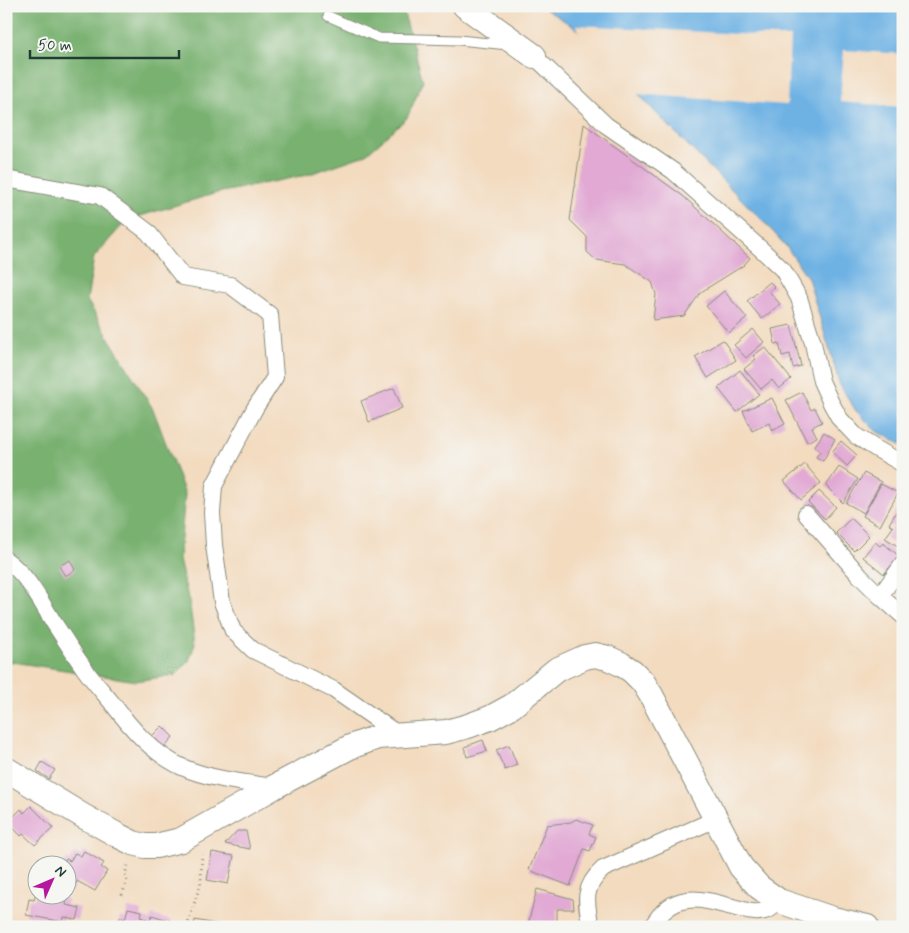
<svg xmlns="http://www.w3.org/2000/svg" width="909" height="933" font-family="Mynerve,sans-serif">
  <rect width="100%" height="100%" fill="#f6f6f2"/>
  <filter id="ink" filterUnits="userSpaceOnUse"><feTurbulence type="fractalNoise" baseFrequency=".02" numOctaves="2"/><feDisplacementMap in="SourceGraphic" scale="10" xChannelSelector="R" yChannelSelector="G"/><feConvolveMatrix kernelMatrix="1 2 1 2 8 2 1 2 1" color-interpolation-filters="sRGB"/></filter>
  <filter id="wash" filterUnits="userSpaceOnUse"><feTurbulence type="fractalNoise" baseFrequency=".0096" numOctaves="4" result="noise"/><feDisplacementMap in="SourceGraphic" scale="20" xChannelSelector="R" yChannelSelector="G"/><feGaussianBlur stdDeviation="1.12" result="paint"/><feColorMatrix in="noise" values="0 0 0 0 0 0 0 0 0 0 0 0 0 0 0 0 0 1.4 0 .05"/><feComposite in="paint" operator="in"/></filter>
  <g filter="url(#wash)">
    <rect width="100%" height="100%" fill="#f3dbc0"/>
    <path fill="#78b16f" stroke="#4c7752" d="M6,6H402L423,81L407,118L365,155L307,175L217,193L127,220L94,257L87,300L110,340L153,409L185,494L179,560L190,606L195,644L189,661L175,675L136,681L6,661Z"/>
    <path fill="#6eb2e4" stroke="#46788c" d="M542,6H903V445L876,431L856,411L840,385L808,278L786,246L764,222L659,116L577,29Z"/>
    <path fill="#f3dbc0" d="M577,25L790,37L787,105L635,94L580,36Z
      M844,50L903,54V107L840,102Z"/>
    <g id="blocks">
      <path fill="#e1a9d4" d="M584,124L683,196L750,258L744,265L701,292L684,316L653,320L656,294L652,282L625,264L596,260L587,252V237L570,220Z
        M770,282L775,287L769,291L780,304L762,319L747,301Z
        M724,291L747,318L729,333L706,306Z
        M791,325L801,366L793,368L790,354L782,356L779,343L775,344L772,329Z
        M753,329L764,342L746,358L734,345Z
        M723,340L736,360L708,378L695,357Z
        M765,347L791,379L779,389L772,380L761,389L744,369L756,359L753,356Z
        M740,370L759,394L737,412L718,388Z
        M394,388L402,408L369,422L361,401Z
        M802,392L811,410L815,408L822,422L812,427L817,437L807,442L786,400Z
        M772,398L785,424L772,431L769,423L752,431L743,411Z
        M824,432L835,439L823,461L816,457L820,451L814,447Z
        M841,441L857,455L847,466L832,452Z
        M805,464L821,483L801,500L784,481Z
        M839,467L858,479L843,503L826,486Z
        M864,473L881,482L864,513L846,503Z
        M881,484L898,493L880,526L863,516Z
        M819,491L836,507L825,519L808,502Z
        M903,501V546L901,548L885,538L893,527L889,524Z
        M851,518L869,536L854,551L836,533Z
        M875,542L880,546L883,543L899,556L884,574L863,557Z
        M70,560L75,570L65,576L59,566Z
        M162,726L173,737L164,747L152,736Z
        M483,740L487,751L467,757L464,747Z
        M509,745L517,765L505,770L496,750Z
        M42,762L55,770L49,779L37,771Z
        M31,806L53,828L35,845L23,834L21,836L8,822L21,809L24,813Z
        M576,819L593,825L589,834L596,837L590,851L584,849L570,886L529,870L547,825L571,822Z
        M237,831H246L250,849L225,844Z
        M84,851L104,863L101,867L107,871L95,891L77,881L70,893L68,892V866H62L66,859L70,861L75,853L81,856Z
        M212,852L234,856L228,884L207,880Z
        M37,889H38V896H51L67,899L66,905L80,908L77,920L64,917L63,922L26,915L29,899L34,900Z
        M537,889L573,899L574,909H557V927H529L528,924Z
        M128,908L142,911L141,917L150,920L152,915L171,921L170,927H117L120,917L125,919Z
        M195,920L226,926V927H194Z"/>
    </g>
  </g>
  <g filter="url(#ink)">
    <use href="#blocks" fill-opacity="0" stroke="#898c7a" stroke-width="1"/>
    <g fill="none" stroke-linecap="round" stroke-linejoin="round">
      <defs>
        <path id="lane" d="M328,16L379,38L459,40L508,45"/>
        <path id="street" d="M534,56L606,125L673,171L762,250L783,270L799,298L813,343L821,381L831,403L840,419L856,436L875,448L903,464
          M6,177L11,180L100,196L148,232L183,277L230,285L270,315L275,377L255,408L214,486L212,513L214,545L222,602L233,631L253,650L334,690L399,735
          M806,514L860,576L880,596
          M6,560C30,577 42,605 58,629C67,643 76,657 86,671C94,682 103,692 112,703C131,728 152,753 182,767C209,779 245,783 274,787
          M903,564L880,596L903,616
          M591,927C586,902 582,888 603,869L716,819
          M652,927C674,887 705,900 740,909C749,912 761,914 770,909C773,907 776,903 779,901"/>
        <path id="secondary" d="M465,6L534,56
          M6,769L83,816L119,836L133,843L145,846H156L181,840L274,787L350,747L378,737L446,732L468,726L490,718L512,706L556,670L585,657L595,655L608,658L621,664L632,671L643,682L651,695L741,867L759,887L779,901L833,919L867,927"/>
      </defs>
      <use href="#lane" stroke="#898c7a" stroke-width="11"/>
      <use href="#street" stroke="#898c7a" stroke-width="18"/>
      <use href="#secondary" stroke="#898c7a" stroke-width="26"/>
      <path stroke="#898c7a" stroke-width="3" stroke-dasharray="1 4" stroke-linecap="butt" d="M122,895L127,881L125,875L128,864
        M187,927L201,882L202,854"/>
      <use href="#lane" stroke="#fff" stroke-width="9"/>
      <use href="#street" stroke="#fff" stroke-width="16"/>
      <use href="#secondary" stroke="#fff" stroke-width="24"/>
    </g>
  </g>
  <rect width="909" height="933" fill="none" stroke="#f6f6f2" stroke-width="25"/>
  <g transform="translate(52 880) rotate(45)"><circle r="24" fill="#f6f6f2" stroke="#a0aca6"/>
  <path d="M0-4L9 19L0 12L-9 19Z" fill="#b5179e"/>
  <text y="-8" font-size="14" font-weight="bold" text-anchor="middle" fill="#1f3d34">N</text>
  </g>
  <path d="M30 50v8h149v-8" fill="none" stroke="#1f3d34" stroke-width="2.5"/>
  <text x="38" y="50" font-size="15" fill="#1f3d34" stroke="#f6f6f2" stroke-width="4" paint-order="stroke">50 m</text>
</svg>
